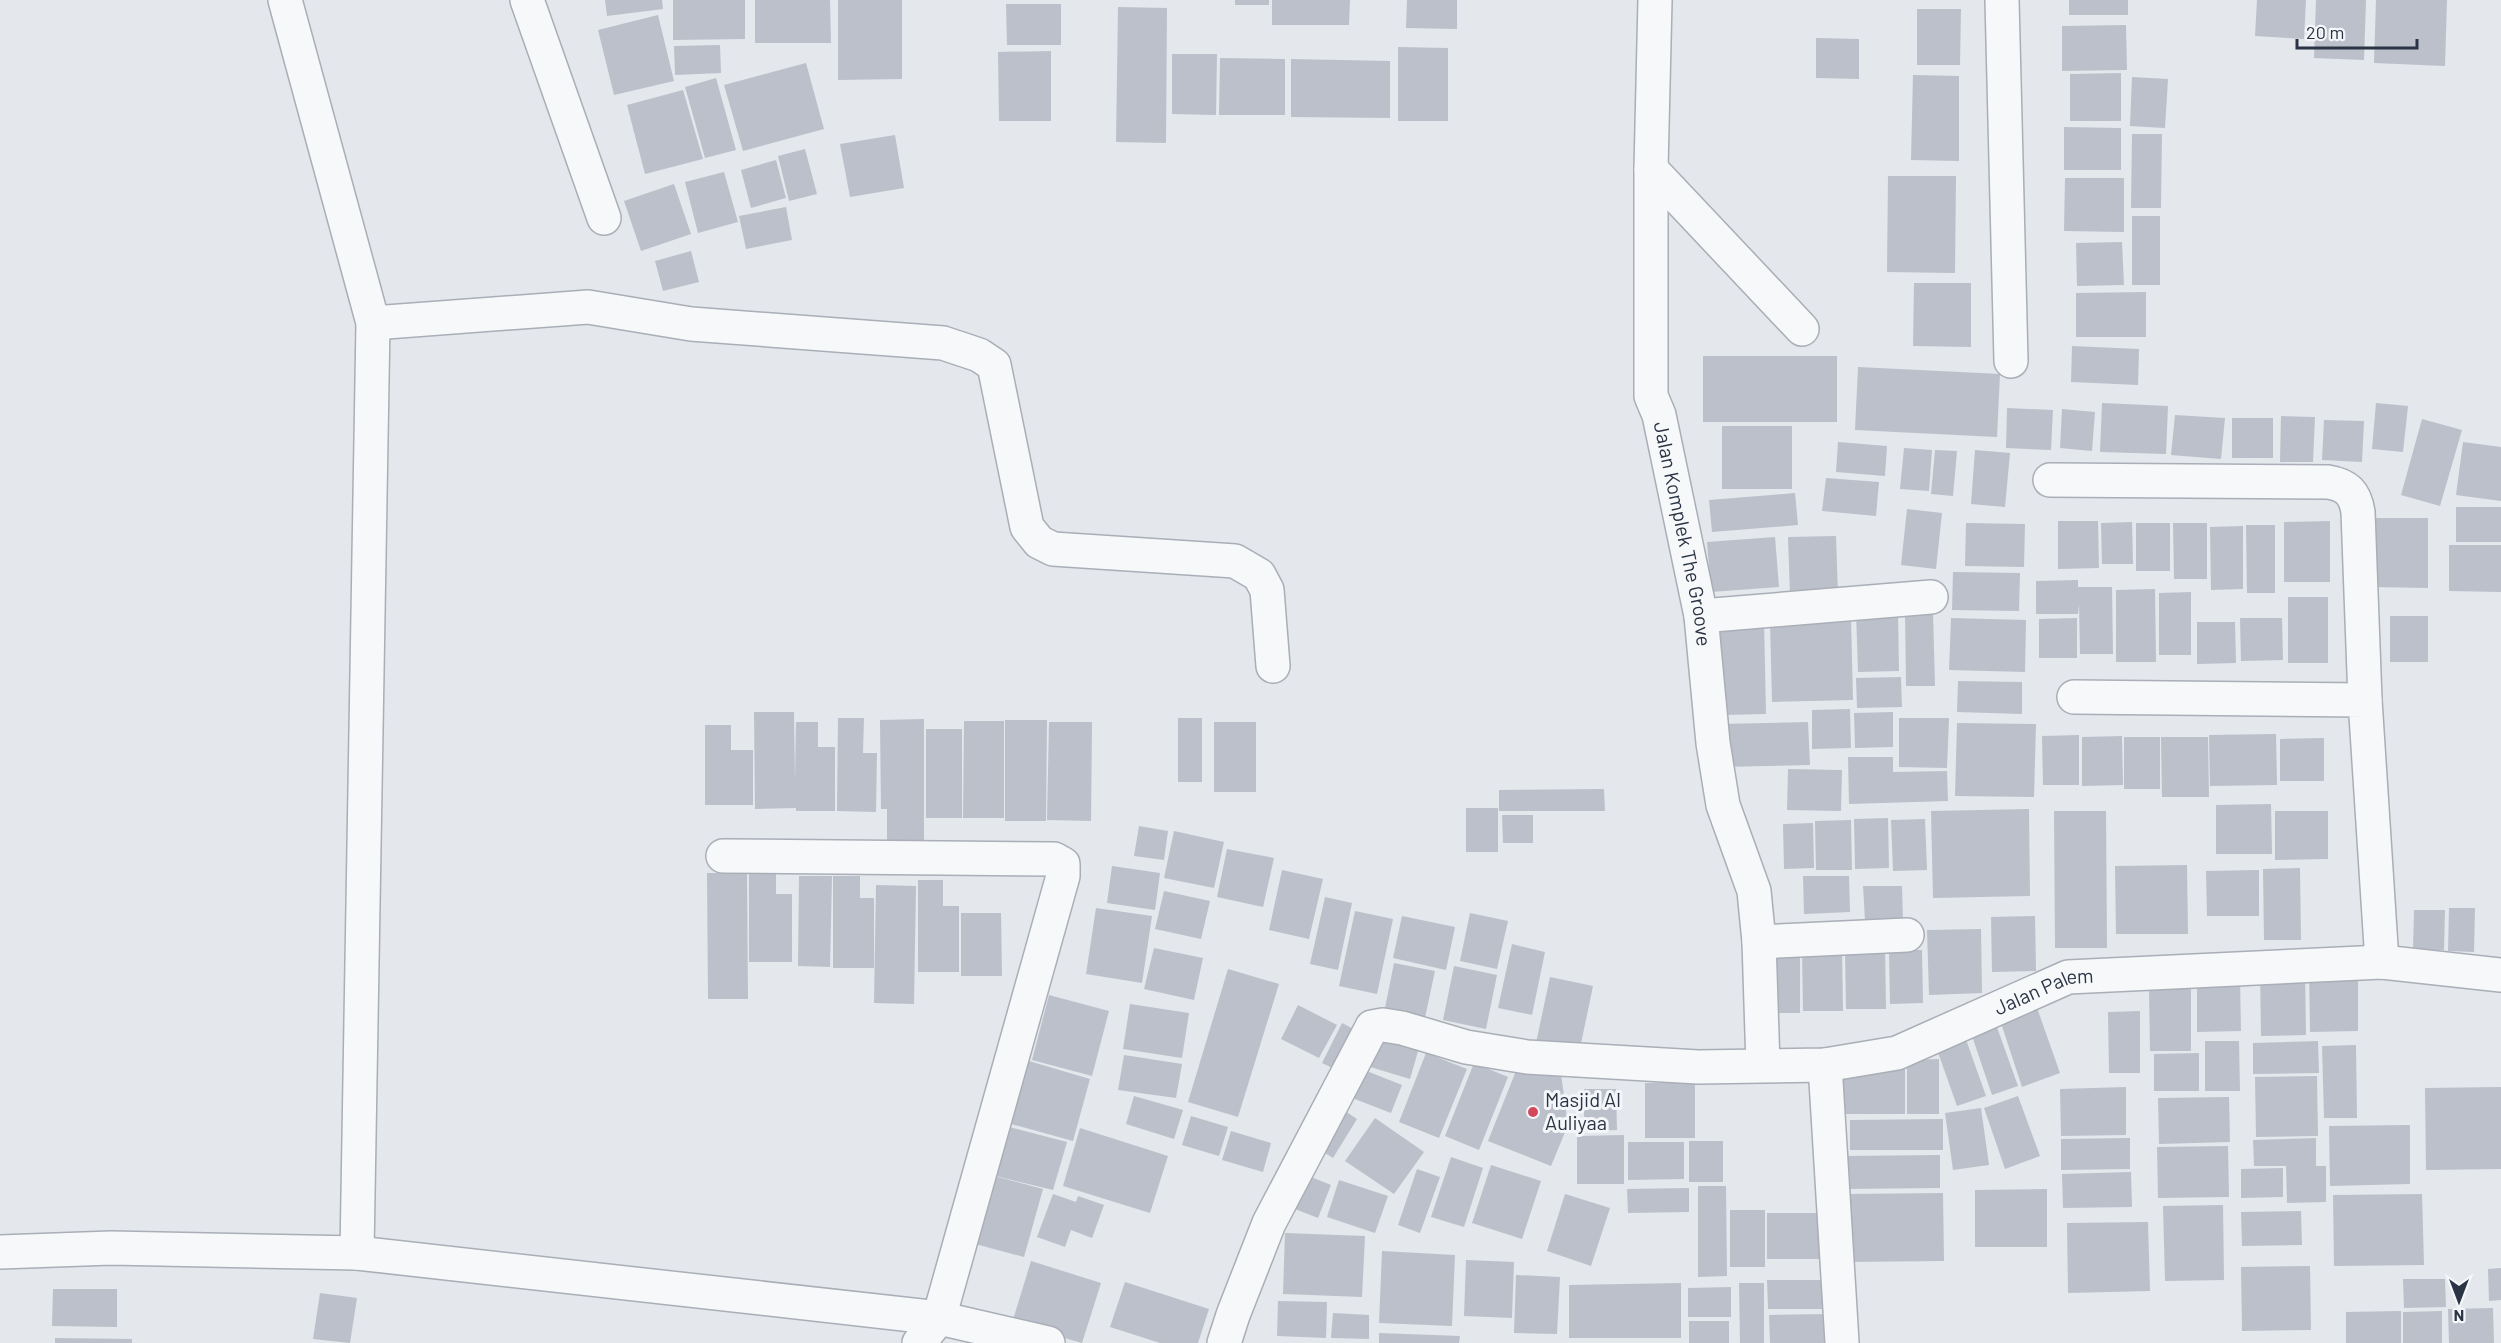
<svg xmlns="http://www.w3.org/2000/svg" width="2501" height="1343" font-family="Barlow,sans-serif">
  <rect width="100%" height="100%" fill="#e4e7ec"/>
  <path fill="#bbc0ca" d="M605,0H662L663,9L607,16Z
    M673,0H745V39L673,40Z
    M755,0H830L831,43H755Z
    M838,0H902V79L838,80Z
    M1235,0H1269V5H1235Z
    M1272,0H1350L1349,25H1272Z
    M1407,0H1457V29L1406,28Z
    M2069,0H2128V15H2069Z
    M2257,0H2306L2304,39L2255,36Z
    M2316,0H2366L2364,60L2314,58Z
    M2376,0H2447L2445,66L2374,63Z
    M1006,4H1061V45H1007Z
    M1118,7L1167,8L1166,143L1116,142Z
    M1917,9H1961L1960,65H1917Z
    M658,15L674,81L614,95L598,30Z
    M2126,25L2127,70L2062,71V26Z
    M1816,38L1859,39V79L1816,78Z
    M720,45L721,73L675,75L674,46Z
    M1398,47L1448,48V121H1398Z
    M1051,51V121H999L998,52Z
    M1172,54H1217L1216,115L1172,114Z
    M1220,58L1285,59V115H1219Z
    M1291,59L1390,61V118L1291,117Z
    M806,63L824,129L743,151L724,85Z
    M2121,73V121H2070V74Z
    M1913,75L1959,76V161L1911,160Z
    M2132,77L2168,79L2165,128L2130,126Z
    M716,78L736,150L705,158L685,87Z
    M683,90L703,159L645,174L627,105Z
    M2064,127L2121,128V170H2064Z
    M2132,134H2162L2161,208H2131Z
    M895,135L904,188L850,197L840,144Z
    M805,149L817,194L789,201L778,156Z
    M776,160L786,198L751,208L741,170Z
    M724,172L738,222L698,233L685,182Z
    M1888,176H1956L1955,273L1887,272Z
    M2065,178H2124V232L2064,231Z
    M674,184L691,234L641,251L624,201Z
    M786,207L792,240L746,249L739,216Z
    M2132,216H2160V285H2132Z
    M2122,242L2124,285L2077,286L2076,243Z
    M691,251L699,282L663,291L655,261Z
    M1914,283H1971V347L1913,346Z
    M2146,292V337H2076V293Z
    M2072,346L2139,349L2138,385L2071,382Z
    M1703,356H1837V422H1703Z
    M1858,367L2000,374L1997,437L1855,430Z
    M2102,403L2168,406L2166,454L2100,452Z
    M2376,403L2408,406L2403,452L2372,449Z
    M2007,408L2053,410L2051,450L2006,448Z
    M2062,409L2095,412L2092,451L2060,448Z
    M2175,415L2225,418L2221,459L2171,455Z
    M2281,416L2315,417L2313,462H2280Z
    M2232,418H2273V458H2232Z
    M2422,419L2462,430L2440,506L2401,495Z
    M2324,420L2364,421L2362,462L2322,460Z
    M1722,426H1792V489H1722Z
    M1838,442L1887,446L1885,476L1836,472Z
    M2463,442L2501,447V501L2456,495Z
    M1904,448L1932,450L1929,491L1900,489Z
    M1935,450L1957,451L1953,496L1931,494Z
    M1975,450L2010,453L2005,507L1971,504Z
    M1826,478L1879,482L1876,516L1822,511Z
    M1795,493L1798,525L1712,532L1709,500Z
    M2456,507H2501V542H2456Z
    M1907,509L1942,513L1936,569L1901,565Z
    M2372,518H2428V588L2372,587Z
    M2058,521H2098L2099,568L2058,569Z
    M2330,521V582H2284V522Z
    M2132,522L2133,564H2102L2101,523Z
    M1966,523L2025,524L2024,567L1965,566Z
    M2136,523H2170V571H2136Z
    M2173,523H2207V579H2174Z
    M2246,525H2275V593H2247Z
    M2243,526V589L2211,590L2210,527Z
    M1836,536L1838,594L1790,595L1788,537Z
    M1775,537L1779,587L1711,592L1707,542Z
    M2449,545H2501V592L2449,591Z
    M1953,572L2020,573L2019,611L1952,610Z
    M2078,580V587H2112L2113,654H2080L2079,604L2078,614H2036V581Z
    M2155,589L2156,662H2116V590Z
    M2191,592V655H2159V593Z
    M2288,597H2328V663H2288Z
    M1898,611L1899,671L1858,672L1856,612Z
    M1905,612H1933L1935,686H1906Z
    M2390,616H2428V662H2390Z
    M1851,618L1853,700L1772,702L1770,620Z
    M1951,618L2026,620L2025,672L1949,670Z
    M2077,618V658H2039V619Z
    M2240,618H2282L2283,660L2241,661Z
    M1764,620L1766,714L1722,715L1720,621Z
    M2197,622H2235L2236,663L2197,664Z
    M1901,677L1902,707L1857,708L1856,678Z
    M1958,681L2022,682V714L1957,712Z
    M1850,709L1851,748L1812,749V710Z
    M754,712H794L795,781L796,722H818V747H835V811H796V808L755,809Z
    M1893,712V747L1855,748L1854,713Z
    M838,718H864L863,753H877L876,812L837,811Z
    M1178,718H1202V782H1178Z
    M1899,718H1949L1947,768L1899,767Z
    M924,719V841H887V809H881L880,720Z
    M1005,720H1047L1046,821H1005Z
    M964,721H1004V818H963Z
    M1049,722H1092L1091,821L1047,820Z
    M1214,722H1256V792H1214Z
    M1808,722L1810,765L1721,767L1720,724Z
    M1957,723L2036,724L2034,797L1955,796Z
    M705,725H731V750H753V805H705Z
    M926,729H962V818H926Z
    M2276,734L2277,785L2210,786L2209,735Z
    M2079,735V785H2043L2042,736Z
    M2122,736L2123,785L2082,786V737Z
    M2124,737H2160V789H2124Z
    M2161,737H2208L2209,797H2162Z
    M2324,738V781H2280V739Z
    M1848,757H1893V772L1947,771L1948,801L1849,804Z
    M1788,769L1842,770L1841,811L1787,810Z
    M1604,789L1605,811H1499V790Z
    M2271,804L2272,854H2216V805Z
    M1466,808H1498V852H1466Z
    M2029,809L2030,896L1933,898L1931,811Z
    M2054,811H2106L2107,948H2055Z
    M2275,811H2328V859L2275,860Z
    M1502,815H1533V843H1503Z
    M1888,818L1889,868L1855,869L1854,819Z
    M1925,819L1927,870L1893,871L1891,820Z
    M1851,820L1852,870H1816L1815,821Z
    M1813,823L1814,868L1784,869L1783,824Z
    M1139,826L1168,831L1164,860L1134,856Z
    M1174,831L1224,842L1214,888L1164,878Z
    M1227,849L1274,858L1263,907L1217,897Z
    M2187,865L2188,934H2116L2115,866Z
    M1112,866L1160,873L1155,910L1107,903Z
    M2300,868L2301,940H2264L2263,869Z
    M1282,870L1323,879L1309,939L1269,930Z
    M2259,870V916H2207L2206,871Z
    M749,872L776,873V894H792V962H749Z
    M707,873H747L748,999H708Z
    M799,876H832L830,967L798,966Z
    M833,876H860V898H874V968H833Z
    M1803,876H1849L1850,912L1804,914Z
    M918,880H943V906H959V972H918Z
    M876,885L916,886L914,1004L874,1003Z
    M1863,886H1902L1903,920H1865Z
    M1164,891L1210,901L1201,939L1155,929Z
    M1325,897L1352,903L1338,970L1310,964Z
    M1096,908L1152,916L1142,983L1086,974Z
    M2449,908H2475L2474,952L2448,951Z
    M2414,910H2445L2444,950H2413Z
    M1355,911L1393,919L1377,994L1339,986Z
    M961,913H1001L1002,976H961Z
    M1470,913L1508,921L1497,969L1460,961Z
    M1402,916L1455,927L1446,970L1393,958Z
    M2035,916L2036,971L1992,972L1991,917Z
    M1981,929L1982,993L1929,995L1927,930Z
    M1512,944L1545,952L1532,1015L1498,1008Z
    M1845,946H1885L1886,1009H1846Z
    M1154,948L1203,958L1194,1000L1144,989Z
    M1842,948L1843,1011H1803L1802,949Z
    M1889,950H1922L1923,1003L1890,1004Z
    M1800,955V1013H1766L1765,956Z
    M1394,963L1435,971L1423,1027L1383,1018Z
    M1454,966L1497,975L1486,1029L1443,1020Z
    M2358,966V1031L2310,1032L2309,967Z
    M2305,968L2306,1035L2261,1036L2260,969Z
    M1228,969L1279,984L1238,1117L1188,1102Z
    M1550,977L1593,986L1579,1053L1536,1043Z
    M2240,977L2241,1031L2197,1032V978Z
    M2191,986V1051H2150L2149,987Z
    M1049,995L1109,1011L1092,1076L1032,1060Z
    M1130,1004L1189,1013L1182,1058L1123,1049Z
    M1298,1005L1337,1025L1319,1058L1281,1039Z
    M2036,1005L2060,1073L2022,1087L1999,1017Z
    M2140,1011V1073H2109L2108,1012Z
    M1994,1019L2018,1086L1992,1095L1969,1027Z
    M1342,1023L1363,1034L1343,1073L1322,1063Z
    M1378,1029L1421,1041L1410,1079L1367,1066Z
    M1964,1034L1986,1096L1957,1106L1935,1044Z
    M2205,1041H2239L2240,1091H2205Z
    M2318,1041L2319,1073L2253,1074V1043Z
    M2356,1045L2357,1118H2324L2322,1046Z
    M1426,1053L1467,1069L1439,1138L1399,1122Z
    M2199,1053V1091H2154V1054Z
    M1124,1055L1182,1064L1176,1098L1118,1090Z
    M1939,1059V1114H1907V1060Z
    M1029,1061L1090,1079L1073,1141L1011,1124Z
    M1474,1063L1508,1077L1479,1150L1445,1136Z
    M1905,1066V1114H1841L1840,1067Z
    M1359,1068L1402,1085L1391,1113L1347,1096Z
    M1516,1071L1561,1074L1568,1125L1551,1166L1488,1141Z
    M2317,1076L2318,1136L2256,1137L2255,1077Z
    M1695,1082V1138H1645V1083Z
    M2126,1087V1135L2061,1136L2060,1089Z
    M2501,1087V1169L2426,1170L2425,1088Z
    M1584,1089H1616L1617,1130L1584,1131Z
    M1134,1096L1183,1110L1174,1139L1126,1124Z
    M2018,1096L2040,1156L2005,1169L1984,1108Z
    M2229,1097L2230,1142L2159,1144L2158,1098Z
    M1339,1107L1357,1119L1333,1158L1314,1146Z
    M1981,1108L1989,1165L1953,1170L1945,1113Z
    M1191,1116L1228,1127L1219,1156L1182,1145Z
    M1375,1118L1424,1152L1394,1194L1345,1161Z
    M1943,1119V1150H1850V1120Z
    M2410,1125V1184L2330,1186L2329,1126Z
    M1009,1127L1067,1142L1053,1190L996,1176Z
    M1080,1128L1168,1156L1150,1213L1063,1186Z
    M1231,1131L1271,1143L1263,1172L1222,1160Z
    M1624,1135V1184H1577V1136Z
    M2130,1138V1169L2061,1170V1139Z
    M2316,1138V1166H2326V1202L2287,1203L2286,1166H2254L2253,1140Z
    M1689,1141H1723V1182H1689Z
    M1628,1142H1684V1179L1628,1180Z
    M2228,1146L2229,1197L2158,1198L2157,1147Z
    M1940,1155V1188L1844,1189V1156Z
    M1451,1157L1483,1168L1464,1227L1431,1217Z
    M1491,1165L1541,1181L1522,1239L1472,1223Z
    M2283,1168V1197L2241,1198V1169Z
    M1417,1169L1440,1177L1420,1233L1398,1225Z
    M2131,1172L2132,1207L2063,1208L2062,1174Z
    M983,1173L1043,1189L1024,1257L964,1241Z
    M1301,1173L1331,1185L1318,1218L1287,1206Z
    M1339,1180L1388,1196L1375,1233L1327,1217Z
    M1698,1186H1726L1727,1276L1698,1277Z
    M1689,1188V1212L1628,1213L1627,1189Z
    M2047,1189V1247H1975V1190Z
    M1943,1193L1944,1261L1846,1262V1194Z
    M1053,1194L1076,1202L1078,1196L1104,1205L1092,1238L1071,1230L1065,1247L1037,1237Z
    M1565,1194L1610,1208L1591,1266L1547,1251Z
    M2422,1194L2424,1265L2334,1266L2333,1195Z
    M2223,1205L2224,1280L2165,1281L2163,1206Z
    M1730,1210H1765V1267H1730Z
    M2301,1211L2302,1245L2242,1246L2241,1212Z
    M1767,1213H1824V1259H1767Z
    M2148,1222L2150,1291L2068,1293L2067,1223Z
    M1285,1233L1365,1236L1362,1297L1283,1294Z
    M1382,1251L1455,1255L1452,1326L1379,1323Z
    M1466,1260L1514,1262L1512,1318L1464,1316Z
    M1031,1261L1101,1283L1082,1343L1012,1323Z
    M2310,1266L2311,1330L2242,1331L2241,1267Z
    M2501,1268V1300L2489,1301L2488,1269Z
    M1516,1275L1560,1277L1557,1334L1514,1333Z
    M2403,1279H2445L2446,1307L2404,1308Z
    M1767,1280H1829V1309H1768Z
    M1125,1282L1209,1309L1198,1343H1160L1110,1327Z
    M1681,1283V1338H1569V1285Z
    M1739,1283H1764V1343H1740Z
    M1731,1287V1317H1688V1288Z
    M53,1289H117V1327L52,1326Z
    M320,1293L357,1298L350,1343L313,1339Z
    M1278,1301L1327,1302L1326,1338L1277,1336Z
    M2493,1308L2494,1343H2449L2448,1309Z
    M2401,1311V1343H2346V1312Z
    M2442,1311V1343H2403V1312Z
    M1333,1313L1369,1315V1339L1331,1338Z
    M1830,1314V1343H1770L1769,1315Z
    M1689,1321H1729V1343H1689Z
    M1379,1333L1460,1336L1459,1343H1379Z
    M55,1338L132,1339V1343H55Z"/>
  <g fill="none" stroke-linecap="round" stroke-linejoin="round">
    <defs>
      <g id="street">
        <path d="M285,0L373,323L357,1253"/>
        <path d="M527,0L604,218"/>
        <path id="s1" d="M1655,0L1651,169V396L1659,415L1701,616L1713,743L1723,805L1754,891L1759,942L1763,1065"/>
        <path d="M2002,0L2011,361"/>
        <path d="M1651,169L1802,329"/>
        <path d="M373,323L588,307L691,324L943,343L979,355L994,365L1027,527L1039,542L1053,549L1235,561L1259,575L1267,590L1273,666"/>
        <path d="M2050,480L2328,482C2347,485 2355,493 2358,512L2365,700"/>
        <path d="M1701,616L1931,597"/>
        <path d="M2074,697L2365,700L2382,962"/>
        <path d="M723,856L1054,859L1063,864V876L939,1318L919,1343"/>
        <path d="M1759,942L1907,935"/>
        <path d="M1825,1065L1842,1342"/>
        <path d="M0,1252L111,1248L357,1253L939,1318L1048,1343"/>
        <path id="s2" d="M1224,1343L1233,1315L1269,1223L1372,1027L1383,1025L1402,1028L1466,1047L1527,1057L1698,1067L1825,1065L1897,1053L2068,977L2382,962L2501,975"/>
      </g>
    </defs>
    <use href="#street" stroke="#a9aeb7" stroke-width="36"/>
    <use href="#street" stroke="#f7f8fa" stroke-width="33"/>
  </g>
  <circle fill="#d1495b" stroke="#f4f6f9" stroke-width="2" cx="1533" cy="1112" r="6"/>
  <g text-anchor="middle" stroke-width="6" stroke-linejoin="round" paint-order="stroke">
    <g font-size="20" fill="#2b3445" stroke="#f4f6f9">
      <text dy="7" stroke="none"><textPath href="#s1" startOffset="538">Jalan Komplek The Groove</textPath></text>
      <text dy="7" stroke="none"><textPath href="#s2" startOffset="1040">Jalan Palem</textPath></text>
    </g>
    <g font-size="20" fill="#2b3445" stroke="#f4f6f9" text-anchor="start">
      <text x="1545" y="1107">Masjid Al<tspan x="1545" dy="23">Auliyaa</tspan></text>
    </g>
  </g>
  <g transform="translate(2459 1301) rotate(180)" stroke="#f4f6f9" stroke-width="4.5" paint-order="stroke">
  <path d="M0-4.5L10 22L0 15L-10 22Z" fill="#2b3445"/>
  <text y="-9" font-size="16" font-weight="bold" text-anchor="middle" fill="#2b3445">N</text>
  </g>
  <path d="M2297 39v9h120v-9" fill="none" stroke="#2b3445" stroke-width="3"/>
  <text x="2306" y="39" font-size="18" fill="#2b3445" stroke="#f4f6f9" stroke-width="4.5" paint-order="stroke">20 m</text>
</svg>
